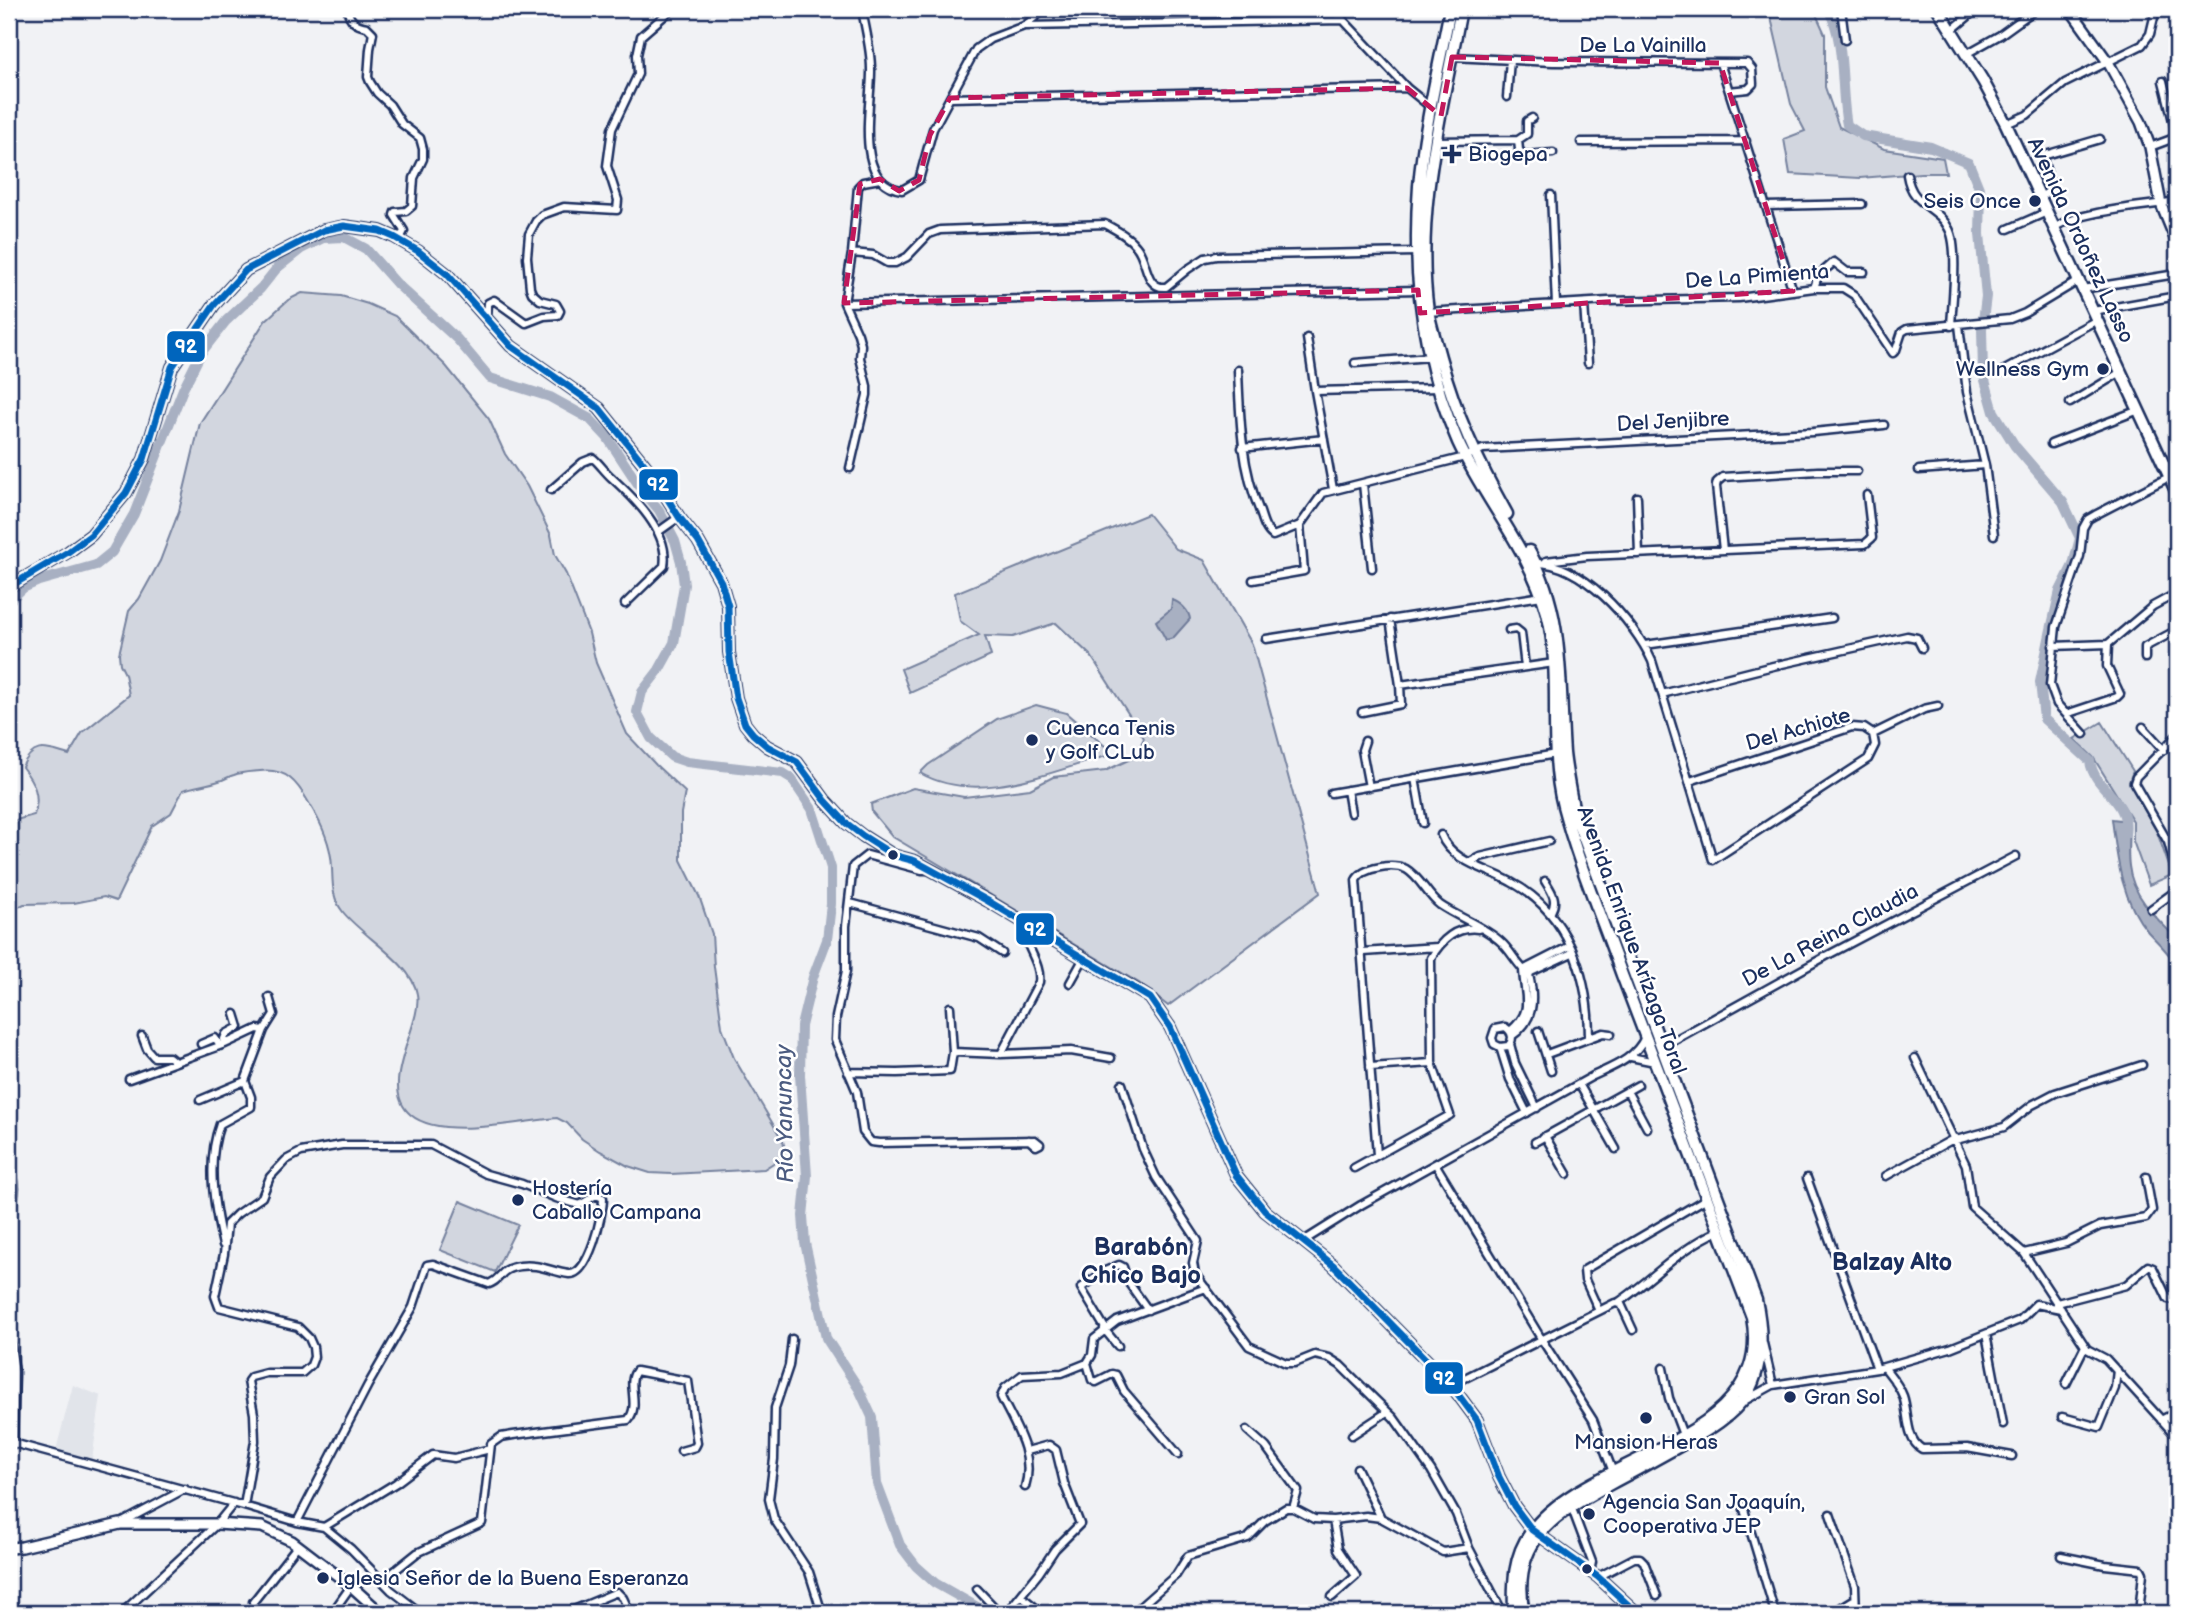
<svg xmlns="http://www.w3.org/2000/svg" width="2186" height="1622" font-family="'Balsamiq Sans',sans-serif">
  <rect width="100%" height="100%" fill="#f1f2f5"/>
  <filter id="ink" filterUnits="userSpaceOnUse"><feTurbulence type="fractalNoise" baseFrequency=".0143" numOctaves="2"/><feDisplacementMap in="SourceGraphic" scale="14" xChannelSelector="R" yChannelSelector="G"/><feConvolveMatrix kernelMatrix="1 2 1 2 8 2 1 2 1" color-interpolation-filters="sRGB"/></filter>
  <g filter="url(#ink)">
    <path fill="#e1e4ea" d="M73,1385L101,1396L92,1460L56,1450Z"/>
    <path fill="#d2d6df" stroke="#76829e" stroke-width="2" d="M1769,9H1813L1815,12L1825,34V87L1839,127L1884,149L1943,158L1946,173H1921L1860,178L1790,174L1784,139L1805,131L1791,104Z
      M302,293L341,296L368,304L395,316L446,366L489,419L505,454L527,486L551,535L555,555L566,574L589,633L596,663L627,734L656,765L685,792L681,813V860L699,896L712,934L714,967L722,1027L734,1058L783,1141L785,1149L781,1158L764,1169L671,1174L650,1173L628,1166L600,1151L582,1139L567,1123L557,1118C520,1121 441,1140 411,1115C376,1086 423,1025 417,994C412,963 363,937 343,912C329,895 334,877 331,857C328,837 319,820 309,803C297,782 286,768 260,771C251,772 242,772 234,775C229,776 224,780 219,781C207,785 195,786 183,790L171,813L152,826L116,901L104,897L74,903L24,904L9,912V822L34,815C41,796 34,782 22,767C34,741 47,749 69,755L82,733L129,695L125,674L120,664L119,654L129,611L139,599L160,561L179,511L200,423L265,321L288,300Z
      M1148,514L1176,549L1204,560L1252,644L1320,893L1168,1006L1139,983L893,837L872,812L871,804L913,788L964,797L1030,789L1053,777L1105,771L1135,757L1144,738L1091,656L1056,623L1013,637L985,636L991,656L910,693L901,669L979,635L960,621L955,593Z
      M1036,705L1066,713L1106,747L1110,755C1051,771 978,806 920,773L928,765L997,719Z
      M2102,722L2133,771L2129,782L2157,832L2172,875L2149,885L2133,841V821L2093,757L2074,739Z
      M460,1201L518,1225L495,1272L440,1250Z"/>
    <path fill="#a8b0c2" stroke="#707c9a" stroke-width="2" d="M1172,600C1180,602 1189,611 1190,619L1173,638L1166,640L1156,621L1171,609Z
      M2112,819L2129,821C2129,835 2127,851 2129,866C2132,896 2157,919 2177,939V964C2168,953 2158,942 2148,932C2121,900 2117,858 2112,819Z"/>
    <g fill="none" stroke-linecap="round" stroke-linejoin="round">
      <path stroke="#a8b0c2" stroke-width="10" d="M1828,9C1846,40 1840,89 1847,125L1863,136L1931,147L1969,163L1981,193L1980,234L1986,296L1982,329L1983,373L1994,412L2015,446L2063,502L2080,538L2073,565L2060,591L2050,634L2040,682L2044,719L2090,761C2094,791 2131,799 2125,834
        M9,601L23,588L39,581L96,565L112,552L134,514L183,389L201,353L226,321L261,288L277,268L301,249L323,238L344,237L366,249L397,284L457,339L490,378L550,397L590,419L607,437L640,487L659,510L675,541L681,562L684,585L674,643L659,670L642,692L637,712L651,738L672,757L687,762L783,773L791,778L812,809L831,868V904L827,940L813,977L801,1026L800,1075L807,1176L803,1216L805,1243L826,1338L859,1389L872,1417L877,1484L900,1545L916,1566L935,1583L988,1613"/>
      <defs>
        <path id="street" d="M347,9C350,21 355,25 367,27L373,33L370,49L368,77L370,82L377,93L390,105L402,124L420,138L423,149V159L414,178L412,206L406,211L395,212L394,215L404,231L402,235L394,237
          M862,9C865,28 871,49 871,69C872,103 852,184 902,190L919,180L933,129L976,49L990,39L1024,26L1045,9
          M1333,9L1407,88L1433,109
          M1841,9L1845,40
          M1026,26L1343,20
          M1952,30L1977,9
          M1966,54L2000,35L2036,9
          M1452,57L1553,62L1747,63L1752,69L1753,84L1748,89L1729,91
          M1720,63L1793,291
          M2163,81L2177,137
          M1507,97L1510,60
          M950,98L1407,88
          M2006,124L2027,115L2065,83L2142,45L2150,34L2156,9
          M1518,140L1519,150L1524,155L1553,153
          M1436,141L1518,140L1527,134V121L1532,118
          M1581,142L1746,141
          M2150,147L2177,137
          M1907,175C1912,207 1937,205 1949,229C1959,247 1952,304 1951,326
          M1551,195L1556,304
          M2041,197L2052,189L2042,156L2100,139
          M1766,206L1862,204
          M2055,227C2085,210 2142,207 2177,201
          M2008,229L2047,212
          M852,253L873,255L887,263H895L907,257L929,234L940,230L1105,224C1116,230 1128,236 1136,246C1148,259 1144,289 1166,287L1188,269L1205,258L1216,256L1416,252
          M1814,288L1818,276L1834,262L1847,272H1864
          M2082,289L2170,275
          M844,303L1418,290
          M1584,304L1588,363
          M2093,311L2177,296
          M1426,312L1608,301L1739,298L1814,288H1843L1854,295L1893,353L1896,350L1902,332L1907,329L2010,319L2025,313L2078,281
          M487,318L488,303L494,300L526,323L544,316L558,315L560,311L556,304L540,300L532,293L530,288L527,257L529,234L536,221L542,215L564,207L617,210L618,200L607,166L612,129L638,74L637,55L641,36L672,9
          M1959,325L1967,392L1985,465L1994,535
          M1307,338L1315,391L1438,388
          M1355,363L1430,357
          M1238,370C1240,419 1241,466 1260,512C1263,521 1265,530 1273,536L1300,525L1323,493L1465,457L1483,449L1813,432L1884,425
          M2001,372L2097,320
          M1315,391L1333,489
          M2070,403L2121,372
          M2051,444L2139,410
          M1242,448L1324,439
          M850,468L867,395V386L860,358L861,345L858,334L844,303L852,253L858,187L863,182L880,179
          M1919,470L1985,465
          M2168,473L2177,468
          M1363,484L1372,568
          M551,490L583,462L593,458C600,464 605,472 612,478C634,498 670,532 664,566L625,604
          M1637,497L1639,554
          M658,532L679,517
          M1723,550L1716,486L1717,482L1723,477L1818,471H1857
          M1546,561L1587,556L1865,544L1872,538L1867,495
          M1533,563C1580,560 1634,621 1652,661L1713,860L1868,759L1875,745L1873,734L1864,728L1852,727L1690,781
          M1253,580L1304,571L1300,525
          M1390,619L1400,685
          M1509,630L1516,629L1521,633L1525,667
          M1266,639L1542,596
          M2108,644L2153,606L2177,593
          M1645,645L1832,618
          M2053,646L2108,644L2107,666L2120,694L2117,697L2066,714
          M2145,658V647L2177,630
          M1662,694L1773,666L1907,636L1917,638L1922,648
          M1362,712L1401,704L1400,685L1554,663
          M2143,727L2164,750
          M1873,734L1924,709L1938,706
          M2084,734L2057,704L2050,685L2056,627L2080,556L2083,528L2088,519L2095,515L2169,477
          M2177,735L2136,777L2134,783L2168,842L2177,874
          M1365,741L1362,750L1369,787
          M1415,778L1423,823
          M1347,790L1351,813
          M1331,793L1556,754
          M1441,835C1451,862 1489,869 1511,882C1568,912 1589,976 1589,1038
          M1470,862L1480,857L1549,841
          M929,870H922L867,855L853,866L846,926V971L836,1017L835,1040L857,1092L863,1132L871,1142L879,1143L1035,1140L1040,1144L1036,1146L1029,1140
          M1545,881C1552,892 1558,900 1551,912
          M850,903L979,938L1002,953
          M2151,909L2177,890
          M1363,952L1437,947
          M9,954V958
          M1070,983L1084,958
          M264,1030L274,1014L269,997
          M1510,1031C1535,1011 1524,996 1523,970L1570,946
          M1538,1031L1551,1071
          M142,1036L147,1049L154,1057H169L175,1062
          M1512,1036C1534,1021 1535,1000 1529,975L1531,972L1572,953
          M201,1044L215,1038L220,1045
          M225,1044L224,1039L226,1034L239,1027L235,1014
          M1510,1044L1515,1063L1537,1108
          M1500,1047L1508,1046C1514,1040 1513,1032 1505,1027L1495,1029L1492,1038L1494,1044L1500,1047L1510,1079L1527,1113
          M1662,1047L1830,954L2016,856
          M953,1052L1001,1054L1071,1051L1111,1058
          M1001,1054L1039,982C1042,961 1021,944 1025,924
          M1547,1054L1603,1033L1611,1034
          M1631,1057L1655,1062
          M1915,1058L1966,1165L1972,1207L2024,1253L2087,1349L2106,1359L2177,1437
          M1370,1067L1432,1063
          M848,1072L897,1073L950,1071L953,1052L950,1007
          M129,1079L225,1044L257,1029L264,1030L245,1081L251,1097V1107L220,1124C206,1162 214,1206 223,1245
          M1122,1084L1143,1149L1156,1177L1198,1241L1193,1263L1195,1274L1249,1346L1286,1363H1295L1315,1355L1329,1358L1340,1365L1394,1418L1431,1470L1456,1514L1469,1548L1503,1613
          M1579,1084L1616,1149
          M1627,1091L1647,1128
          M200,1100L245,1081
          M1545,1136L1567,1174
          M1956,1140L2004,1127L2032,1105L2055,1093L2142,1065
          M1535,1142L1638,1085
          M1377,1155L1356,880C1363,867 1393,863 1406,869C1420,877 1427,895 1440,905C1459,918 1484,926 1501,942C1512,952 1516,964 1529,975
          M9,1162C17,1185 16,1192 9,1215
          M1436,1165L1542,1340L1593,1420L1613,1472
          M1354,1168L1450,1115L1432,1063L1431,958C1441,941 1456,926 1478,929
          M1886,1176L1955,1138
          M1807,1178L1877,1369
          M1302,1242L1361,1205L1593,1076C1614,1066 1635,1059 1645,1037
          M2024,1253L2066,1243L2100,1226L2146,1218L2152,1210L2146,1177
          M1619,1302C1653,1279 1681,1247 1719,1231
          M2057,1303L2126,1285L2148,1266L2153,1268L2168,1299L2177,1300
          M1599,1311L1585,1280L1584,1270L1707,1198
          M1105,1328L1081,1288L1105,1271L1119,1265L1123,1267L1128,1282L1148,1310
          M1104,1329L1118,1346
          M9,1331L15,1372L13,1443L244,1506L297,1522L324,1527L351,1549L391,1590L421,1613
          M1986,1334L2003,1424
          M792,1339L789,1366L775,1408L774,1459L769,1499L774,1519L809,1572L822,1613
          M1763,1343L1773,1385
          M1087,1363L1092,1380L1096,1382L1112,1374L1116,1375L1124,1391L1178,1454
          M1884,1367C1891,1376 1899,1385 1903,1396C1909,1413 1905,1439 1922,1449L1967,1448L2012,1456
          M1663,1368L1669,1398L1683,1435
          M2066,1384L2085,1346
          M1451,1385L1615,1303L1621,1304L1633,1330
          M1744,1401L1773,1385L1877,1369L1950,1348L2020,1320L2036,1304L2061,1309
          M2062,1417L2099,1427L2115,1388L2117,1370
          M2161,1420L2177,1412
          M1247,1430L1266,1447L1298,1491L1293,1508
          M1352,1435L1387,1412
          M1357,1468L1381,1518
          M1025,1487C1035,1454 1015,1426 1001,1397L1005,1388L1022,1375L1062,1373L1087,1363L1092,1355L1094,1339L1117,1321L1206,1288
          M244,1506L255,1441L254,1414L248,1381L251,1377L266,1373H302L311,1365L314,1357L313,1347L309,1338L298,1327L219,1307L215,1296L224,1254L227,1224L237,1214L262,1197L270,1177L286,1160L301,1152L342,1145H431L486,1174L522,1184L556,1198L580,1205L596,1195L603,1198C603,1214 589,1276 569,1274C552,1272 538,1263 520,1266C498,1269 503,1279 489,1284L433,1264L427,1265L413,1307L368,1385L297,1522
          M1571,1506L1592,1562L1590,1572
          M1743,1506L1775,1613
          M1830,1514L1855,1586L1856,1613
          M121,1523L185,1489
          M324,1527L396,1483L433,1455L454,1458L490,1449
          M2061,1556L2105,1565L2141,1569L2143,1573L2139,1613
          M1598,1577L1634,1558H1640L1644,1562L1657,1596
          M382,1581L417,1553L482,1523L491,1444L501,1437L513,1435L628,1420C641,1405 626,1384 636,1371L688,1381L697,1443L695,1447L681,1451
          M977,1589L996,1609L1005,1613L1008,1611L1039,1573L1055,1549L1080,1524L1064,1483L1056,1450L1049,1445L1027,1451
          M1021,1596L1042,1613
          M1332,1597L1356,1576L1338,1549L1333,1520
          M253,1602L298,1545
          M122,1613L217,1524L234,1503
          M332,1613L351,1586
          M566,1613L617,1592L623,1598L630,1613
          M1133,1613L1176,1575L1188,1556L1248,1538L1265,1521L1286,1508H1293L1314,1519L1333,1520L1366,1516L1381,1518L1443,1552L1469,1548
          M1832,1613L1855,1599
          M1884,1613V1612"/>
        <path id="secondary" d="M2070,9L2108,62L2141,122L2150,147L2161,204L2177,243
          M9,587L68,552L91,535L126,493L144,459L172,367L214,305L246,270L324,230L344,226L380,231L394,237L418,251L447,274L511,346L599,408L652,474L679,517L698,541L721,582L728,606L729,652L736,698L745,724L753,734L767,746L797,762L825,800L846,823L863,836L893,855L915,861L988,901L1150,998L1170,1027L1236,1175L1265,1211L1333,1265L1451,1385L1477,1420L1499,1477L1514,1506L1532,1530L1598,1577L1637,1613
          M9,1548L22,1547L120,1524H217L262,1527L292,1541L351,1586L381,1613"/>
        <path id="primary" d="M1450,9C1439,67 1424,127 1419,186C1412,274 1422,360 1458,442C1485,501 1530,550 1547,613C1563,676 1547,743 1563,806C1578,863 1602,919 1622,975C1665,1089 1709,1203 1752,1317C1776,1444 1588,1452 1531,1532C1513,1556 1513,1584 1514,1613
          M1461,9C1443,107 1414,210 1428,311C1431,326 1436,342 1440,357C1456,415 1478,462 1507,514
          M1938,9L1983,81L2006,124L2177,493
          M1524,1613C1509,1541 1555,1514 1610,1484C1635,1471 1660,1457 1685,1443C1707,1431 1733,1416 1747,1394C1764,1365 1763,1332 1756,1300L1574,812C1570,792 1566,772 1564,753C1559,683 1565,614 1529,551"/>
      </defs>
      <use href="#street" stroke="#1b2f5e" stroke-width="11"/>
      <use href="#secondary" stroke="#1b2f5e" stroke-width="14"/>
      <use href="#primary" stroke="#1b2f5e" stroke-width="15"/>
      <use href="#street" stroke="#fff" stroke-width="6"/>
      <use href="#secondary" stroke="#fff" stroke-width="9"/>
      <use href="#primary" stroke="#fff" stroke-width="10"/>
      <defs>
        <path id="bus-1" d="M9,587L68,552L91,535L126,493L144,459L172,367L214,305L246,270L324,230L344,226L380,231L394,237L418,251L447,274L511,346L599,408L652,474L679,517L698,541L721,582L728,606L729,652L736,698L745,724L753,734L767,746L797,762L825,800L846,823L863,836L893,855L915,861L988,901L1150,998L1170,1027L1236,1175L1265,1211L1333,1265L1451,1385L1477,1420L1499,1477L1514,1506L1532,1530L1598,1577L1637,1613"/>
      </defs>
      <use href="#bus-1" stroke="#fff" stroke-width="12"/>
      <use href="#bus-1" stroke="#0065bd" stroke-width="7"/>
    </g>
  </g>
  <path fill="none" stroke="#c2185b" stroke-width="5" stroke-dasharray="14 9" stroke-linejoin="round" d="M1452,57L1720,63L1793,291L1420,313L1418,290L844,303L860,184L880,179L899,191L919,180L930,135L950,98L1407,88L1441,116Z"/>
  <g fill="#1b2f5e" stroke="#fff" stroke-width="2.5">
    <path d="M1448.5 143.5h7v7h7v7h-7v7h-7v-7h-7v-7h7z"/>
    <circle cx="2035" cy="201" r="7"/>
    <circle cx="2103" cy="369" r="7"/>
    <circle cx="1032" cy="740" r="7"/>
    <circle cx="893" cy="855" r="6"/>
    <circle cx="518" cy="1200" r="7"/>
    <circle cx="1790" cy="1397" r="7"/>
    <circle cx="1646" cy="1418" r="7"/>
    <circle cx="1589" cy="1514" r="7"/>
    <circle cx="1587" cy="1569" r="6"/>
    <circle cx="323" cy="1578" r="7"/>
  </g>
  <g text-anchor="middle" stroke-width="5" stroke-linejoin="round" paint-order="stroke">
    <g font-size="21" fill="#1b2f5e" stroke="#fff">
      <text x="1643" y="52">De La Vainilla</text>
      <text transform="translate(2081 240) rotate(65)" y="7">Avenida Ordoñez Lasso</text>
      <text transform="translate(1757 276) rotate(-4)" y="7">De La Pimienta</text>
      <text transform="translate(1673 421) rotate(-3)" y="7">Del Jenjibre</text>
      <text transform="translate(1798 729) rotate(-16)" y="7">Del Achiote</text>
      <text transform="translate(1830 935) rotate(-28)" y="7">De La Reina Claudia</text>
      <text transform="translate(1632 940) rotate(70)" y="7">Avenida Enrique Arízaga Toral</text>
    </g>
    <g font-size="21" fill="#1b2f5e" stroke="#fff" text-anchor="start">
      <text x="1468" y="161">Biogepa</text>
      <text x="2021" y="208" text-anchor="end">Seis Once</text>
      <text x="2089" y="376" text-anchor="end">Wellness Gym</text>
      <text x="1046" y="735">Cuenca Tenis<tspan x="1046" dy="24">y Golf CLub</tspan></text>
      <text x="532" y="1195">Hostería<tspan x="532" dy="24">Caballo Campana</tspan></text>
      <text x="1804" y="1404">Gran Sol</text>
      <text x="1646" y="1449" text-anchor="middle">Mansion Heras</text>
      <text x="1603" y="1509">Agencia San Joaquín,<tspan x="1603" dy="24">Cooperativa JEP</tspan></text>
      <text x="337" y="1585">Iglesia Señor de la Buena Esperanza</text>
    </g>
    <g font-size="23" font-style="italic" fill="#4c5c81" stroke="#fff">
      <text transform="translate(784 1114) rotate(-91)" y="8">Río Yanuncay</text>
    </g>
    <g font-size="24" font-weight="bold" fill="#1b2f5e" stroke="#fff">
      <text x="1141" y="1255">Barabón<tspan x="1141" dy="28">Chico Bajo</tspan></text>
      <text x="1892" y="1270">Balzay Alto</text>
    </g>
  </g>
  <g stroke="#fff" stroke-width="2.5">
    <rect x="166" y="330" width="40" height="33" rx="7" fill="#0065bd"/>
    <rect x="638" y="468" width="41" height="33" rx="7" fill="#0065bd"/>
    <rect x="1015" y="912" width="40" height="34" rx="7" fill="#0065bd"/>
    <rect x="1424" y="1361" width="40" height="34" rx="7" fill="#0065bd"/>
  </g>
  <g font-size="19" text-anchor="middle" font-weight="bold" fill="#fff">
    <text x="186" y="353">92</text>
    <text x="658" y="491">92</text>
    <text x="1035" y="936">92</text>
    <text x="1444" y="1385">92</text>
  </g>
  <rect width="2186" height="1622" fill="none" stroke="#fff" stroke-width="35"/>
  <rect x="18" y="18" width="2151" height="1587" fill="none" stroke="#1b2f5e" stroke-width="2.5" filter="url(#ink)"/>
</svg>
